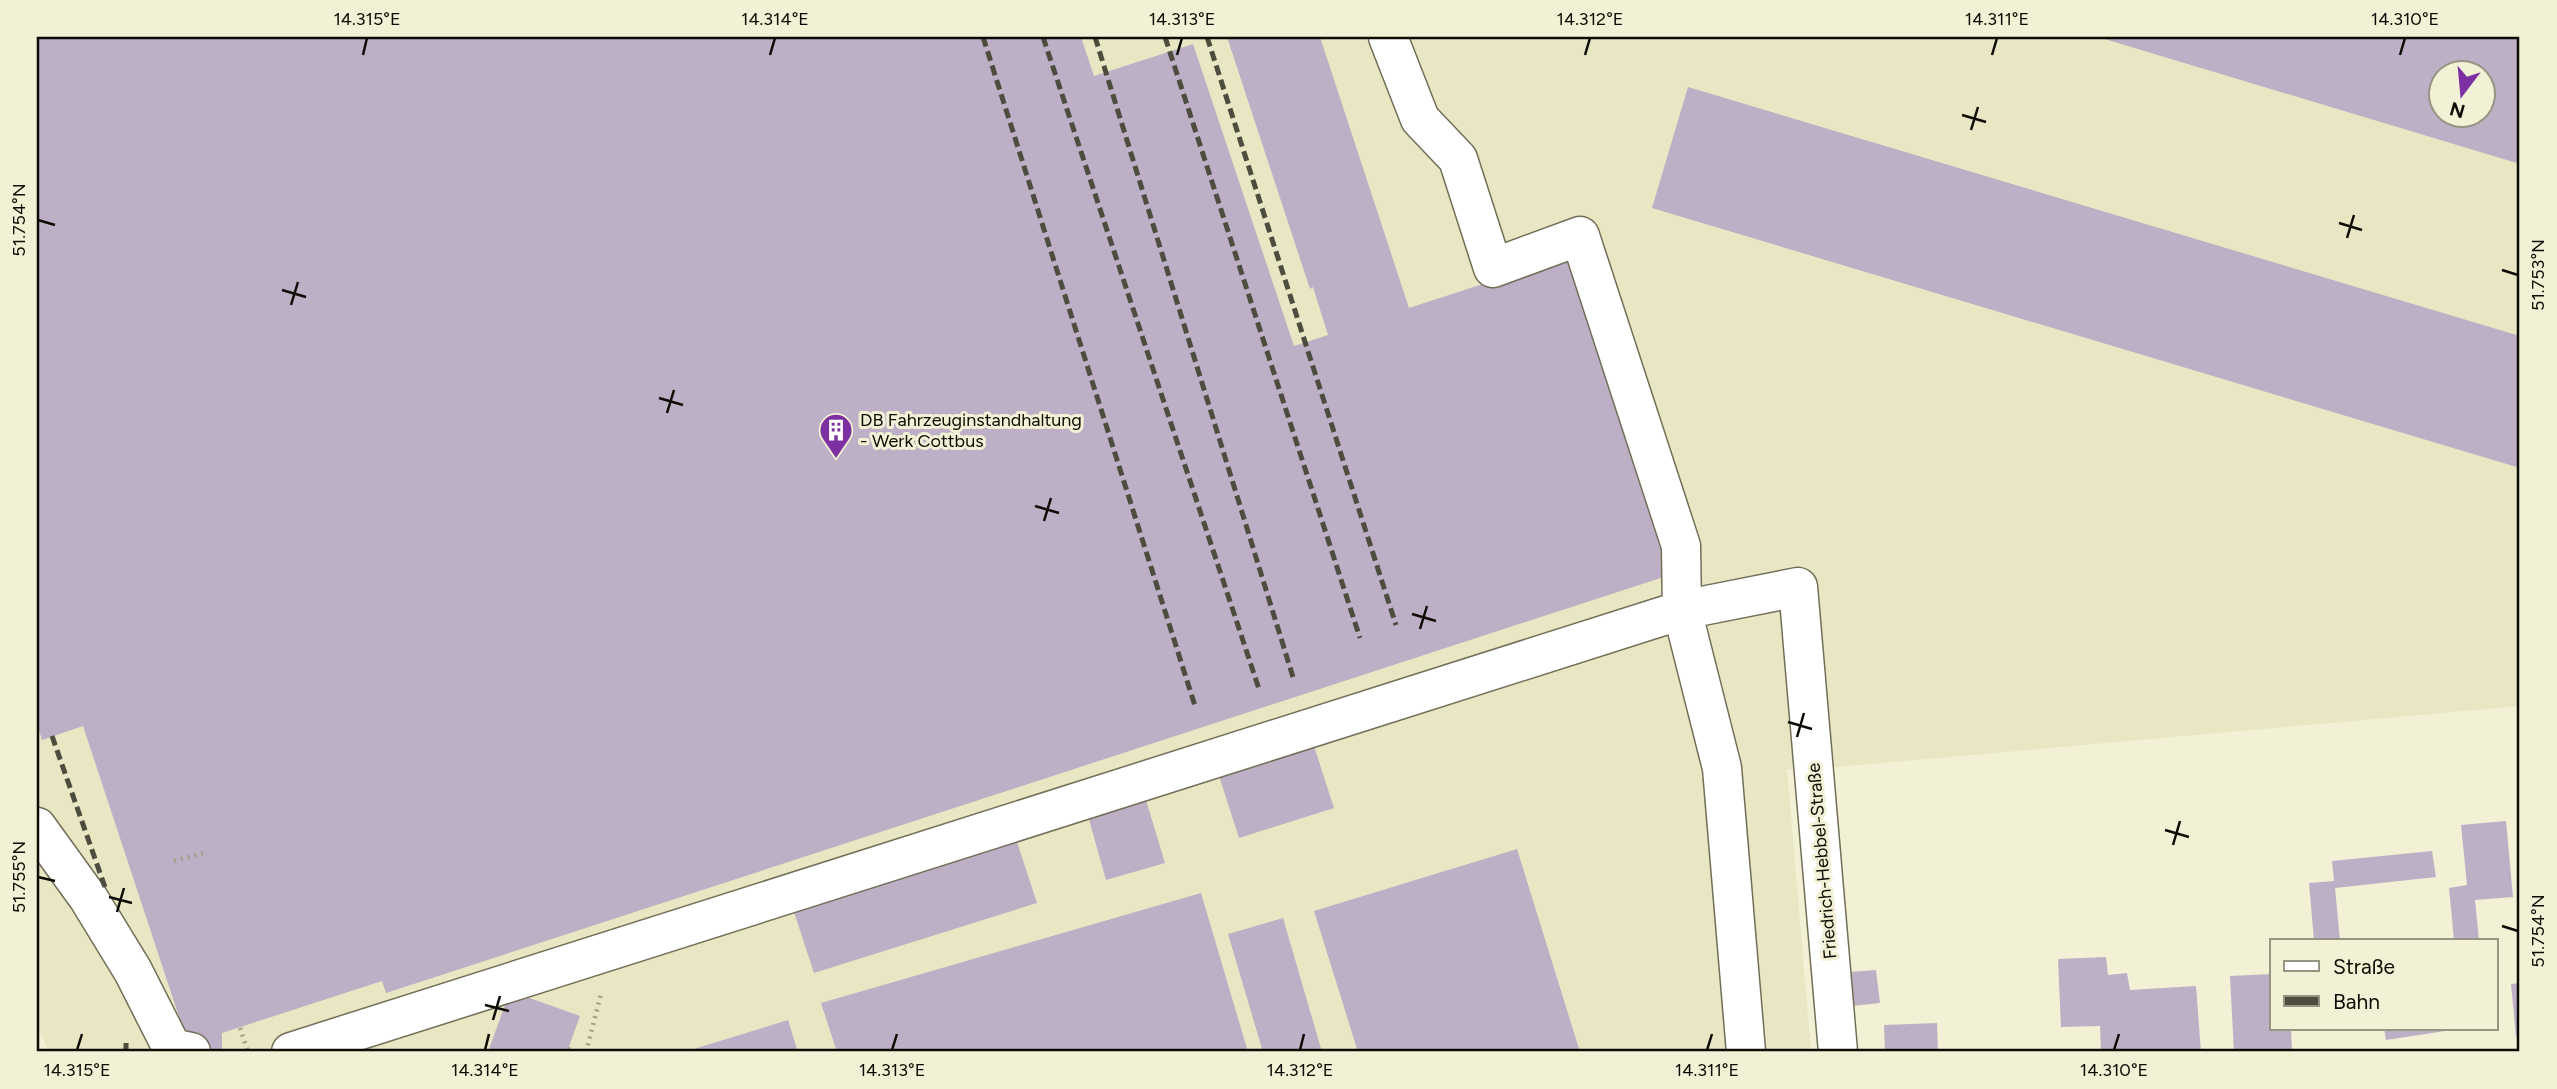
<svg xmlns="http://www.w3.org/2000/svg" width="2557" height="1089" font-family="Figtree,sans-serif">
  <rect width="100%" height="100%" fill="#f2f0d5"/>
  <path fill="#e8e6c3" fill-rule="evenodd" d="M37,37H2520V706L1837,767L1787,769L1811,1052H49L37,1025ZM2442,74H2484V116H2442Z"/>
  <path fill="#bdb0c6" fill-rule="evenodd" d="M37,37H1081L1094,76L1193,44L1294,346L1328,335L1313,287L1310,289L1227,37H1320L1409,308L1569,256L1673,574L386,993L382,981L222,1033V1052H200L188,1044L83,726L42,740L37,724Z
    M2098,37H2520V164ZM2442,74H2484V116H2442Z
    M1688,87L2520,336V468L1652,208Z
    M1314,746L1334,808L1239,838L1219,776Z
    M1146,800L1165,863L1106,880L1088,816Z
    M2506,821L2513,897L2475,900L2479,940H2454L2449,888L2467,885L2461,825Z
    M1014,833L1037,903L814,973L791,903Z
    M1517,849L1580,1052H1358L1314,911Z
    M2432,851L2436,877L2335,888L2340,940H2314L2309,883L2334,881L2332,861Z
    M1201,893L1248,1052H837L821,1003Z
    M1283,918L1322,1052H1263L1228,934Z
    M2106,957L2108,975L2127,973L2130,990L2196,986L2201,1052H2101L2100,1026L2061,1027L2058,959Z
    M1876,970L1880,1003L1852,1006L1849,972Z
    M2272,974V1028H2291L2292,1052H2234L2230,976Z
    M2520,983V1036L2516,1037L2511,984Z
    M510,991L580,1016L567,1052H488Z
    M788,1020L798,1052H684Z
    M1937,1023L1938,1052H1885L1884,1025Z
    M2384,1028H2458V1029L2386,1040Z"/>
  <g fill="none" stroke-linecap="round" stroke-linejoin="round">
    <defs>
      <path id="minor" d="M1388,37L1420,119L1458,159L1493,268L1580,236L1681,546L1682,610L1722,768L1746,1052
        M37,827L89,899L133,971L172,1048L191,1052
        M291,1052L1682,610L1798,587L1838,1052"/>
    </defs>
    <use href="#minor" stroke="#716f58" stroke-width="41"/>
    <path stroke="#a1a08b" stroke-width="4.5" stroke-dasharray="2 5" stroke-linecap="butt" d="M174,861L204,853
      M240,1028L248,1052
      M568,1049L577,1052
      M586,1052L601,994"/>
    <use href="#minor" stroke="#fff" stroke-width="38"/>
    <path stroke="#4d4d3f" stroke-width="5" stroke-dasharray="10 5" stroke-linecap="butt" d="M983,37L1196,709
      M1043,37L1260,692
      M1095,37L1293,677
      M1165,37L1360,638
      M1207,37L1396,625
      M52,736L106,890
      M126,1052V1043"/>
  </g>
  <path fill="none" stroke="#0c0c04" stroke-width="2.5" d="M363,55L367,38M770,55L775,38M1177,55L1182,38M1585,55L1590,38M1992,55L1997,38M2400,55L2405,38M1962,115L1986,122M1971,130L1978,107M38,220L55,225M2339,223L2362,230M2347,238L2354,215M2502,270L2518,275M282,290L306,297M291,305L298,282M659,398L683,405M667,413L674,390M1035,506L1059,513M1044,521L1051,498M1412,614L1436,621M1420,629L1427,606M1788,722L1812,729M1797,737L1804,713M2165,830L2189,837M2173,845L2180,821M38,877L55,881M109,897L132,903M117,912L124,888M2502,926L2518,931M485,1005L509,1011M493,1020L500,996M77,1050L82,1034M485,1050L489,1034M892,1050L897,1034M1300,1050L1304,1034M1707,1050L1712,1034M2114,1050L2119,1034"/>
  <defs>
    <symbol id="building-pin" viewBox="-11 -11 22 30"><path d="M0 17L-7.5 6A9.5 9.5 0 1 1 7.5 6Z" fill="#7c30a2" stroke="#f2f0d5"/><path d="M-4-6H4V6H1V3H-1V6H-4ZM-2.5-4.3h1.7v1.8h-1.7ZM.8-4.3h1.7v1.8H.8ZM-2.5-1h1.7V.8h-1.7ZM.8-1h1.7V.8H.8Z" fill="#fff"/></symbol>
  </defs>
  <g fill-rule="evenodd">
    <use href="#building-pin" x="817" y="411" width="38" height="52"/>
  </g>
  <g text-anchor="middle" stroke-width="6" stroke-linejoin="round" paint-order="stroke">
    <g font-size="18" fill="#0c0c04" stroke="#f2f0d5" text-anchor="start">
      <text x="860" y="426">DB Fahrzeuginstandhaltung<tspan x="860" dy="21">- Werk Cottbus</tspan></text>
    </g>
    <g font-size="18" fill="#0c0c04" stroke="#f2f0d5">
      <text transform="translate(1822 861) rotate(-95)" y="6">Friedrich-Hebbel-Straße</text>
    </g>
  </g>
  <rect width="2557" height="1089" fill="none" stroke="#f2f0d5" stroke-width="77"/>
  <rect x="2270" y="939" width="228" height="91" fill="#f2f0d5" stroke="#969581" stroke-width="2"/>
  <rect x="2284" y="961" width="35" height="10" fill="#ffffff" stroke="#969581" stroke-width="2"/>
  <text x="2333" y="974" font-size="21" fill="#0c0c04">Straße</text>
  <rect x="2284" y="996" width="35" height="10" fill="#4d4d3f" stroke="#969581" stroke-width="2"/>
  <text x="2333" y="1009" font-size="21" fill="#0c0c04">Bahn</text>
  <g transform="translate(2462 94) rotate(196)"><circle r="33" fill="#f2f0d5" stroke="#969581" stroke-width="2"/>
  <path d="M0-5L12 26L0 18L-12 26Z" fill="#7c30a2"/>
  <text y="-10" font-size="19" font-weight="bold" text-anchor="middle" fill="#0c0c04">N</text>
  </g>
  <rect x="38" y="38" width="2480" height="1012" fill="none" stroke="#0c0c04" stroke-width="2.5"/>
  <g font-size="18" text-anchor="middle" fill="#0c0c04">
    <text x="367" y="25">14.315°E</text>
    <text x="775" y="25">14.314°E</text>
    <text x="1182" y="25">14.313°E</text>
    <text x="1590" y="25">14.312°E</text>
    <text x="1997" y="25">14.311°E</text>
    <text x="2405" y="25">14.310°E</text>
    <text transform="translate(19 220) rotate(-90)" y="6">51.754°N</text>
    <text transform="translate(2538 275) rotate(-90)" y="6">51.753°N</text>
    <text transform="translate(19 877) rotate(-90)" y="6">51.755°N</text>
    <text transform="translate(2538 931) rotate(-90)" y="6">51.754°N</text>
    <text x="77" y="1076">14.315°E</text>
    <text x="485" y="1076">14.314°E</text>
    <text x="892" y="1076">14.313°E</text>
    <text x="1300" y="1076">14.312°E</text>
    <text x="1707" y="1076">14.311°E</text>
    <text x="2114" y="1076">14.310°E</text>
  </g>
</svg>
